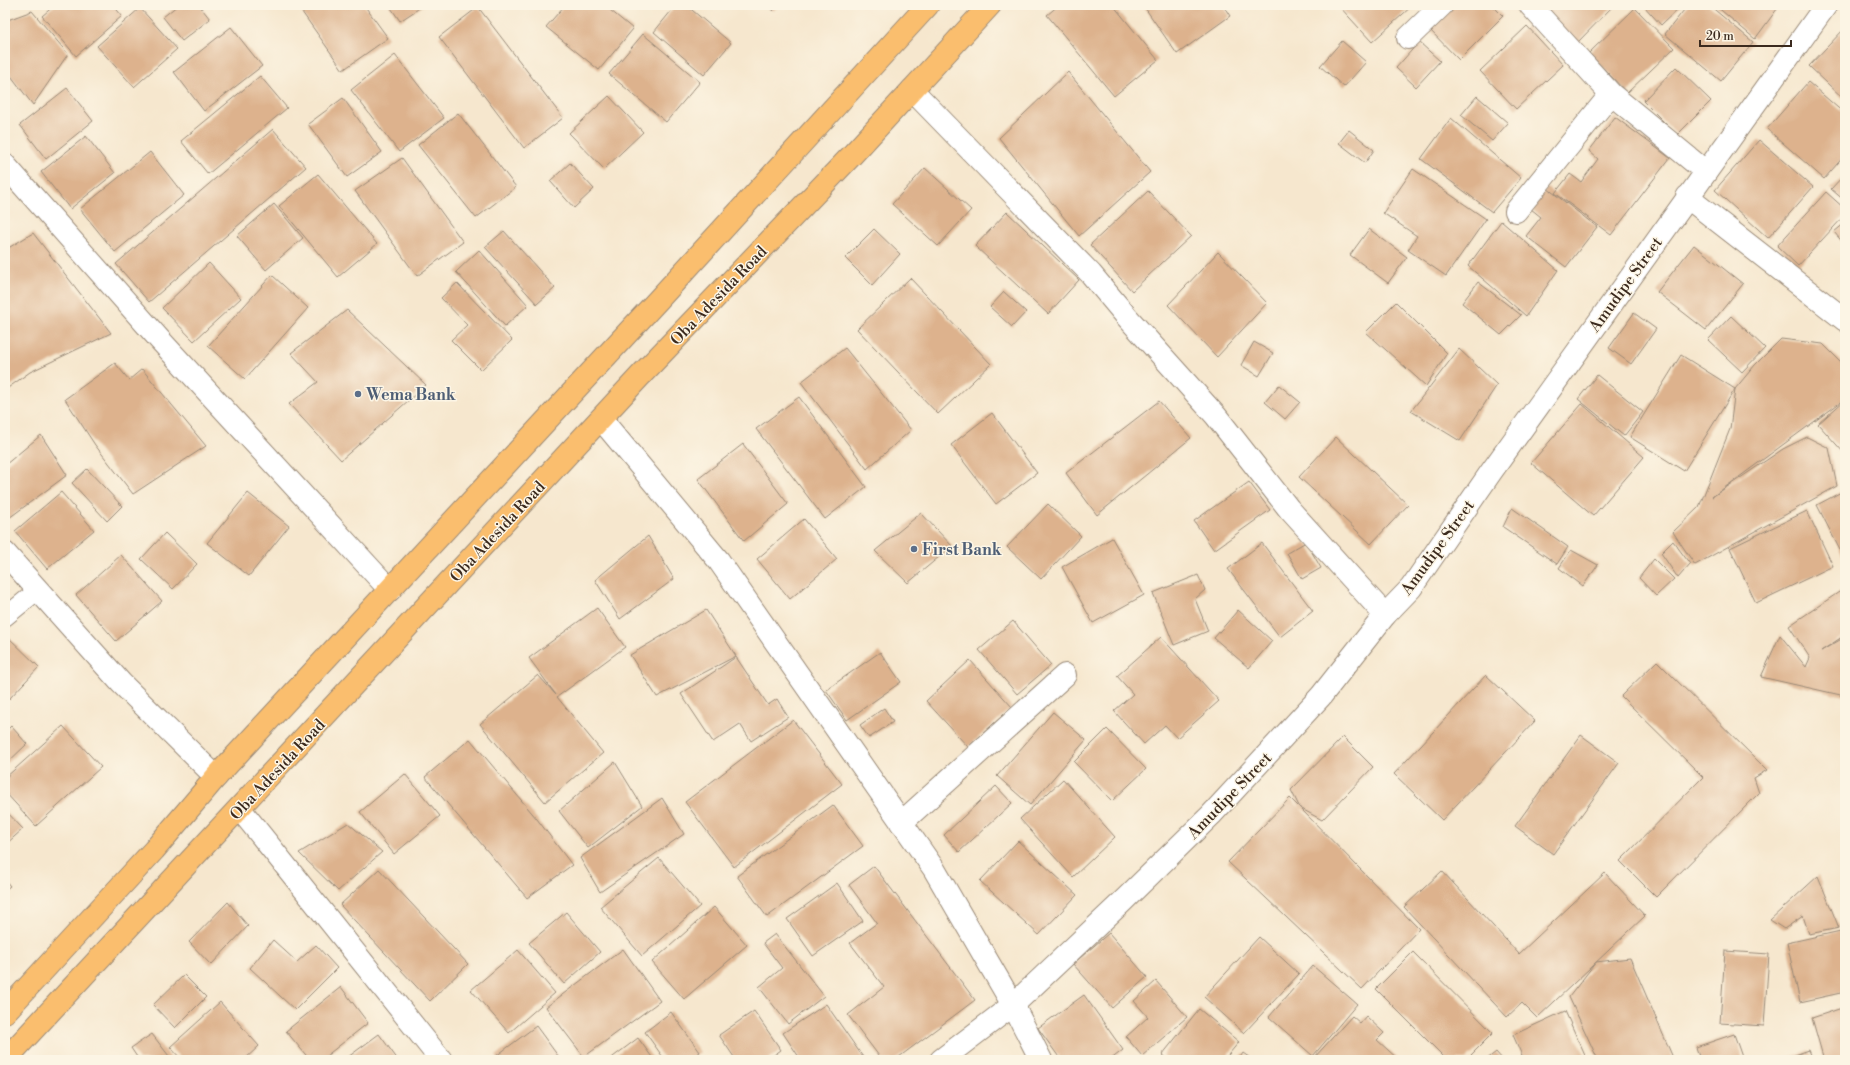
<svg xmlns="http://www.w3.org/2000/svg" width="1850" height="1065" font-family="'Libre Bodoni',serif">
  <rect width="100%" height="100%" fill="#fcf5e5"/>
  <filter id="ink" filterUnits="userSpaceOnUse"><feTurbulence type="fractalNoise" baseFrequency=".025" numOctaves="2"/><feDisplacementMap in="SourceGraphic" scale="8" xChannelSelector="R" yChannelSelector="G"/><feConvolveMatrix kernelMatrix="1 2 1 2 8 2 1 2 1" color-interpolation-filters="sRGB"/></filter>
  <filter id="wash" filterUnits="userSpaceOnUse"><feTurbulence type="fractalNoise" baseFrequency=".012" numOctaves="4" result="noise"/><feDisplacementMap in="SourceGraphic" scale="16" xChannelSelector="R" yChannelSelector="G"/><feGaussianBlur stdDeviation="0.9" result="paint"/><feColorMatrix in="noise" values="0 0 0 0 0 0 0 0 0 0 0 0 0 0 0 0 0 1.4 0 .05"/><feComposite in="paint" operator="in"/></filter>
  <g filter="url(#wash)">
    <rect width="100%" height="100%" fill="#f6e7ce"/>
    <g id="blocks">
      <path fill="#ddb28d" d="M55,5H113L122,16L76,56L42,16Z
        M178,5H199L210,19L182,41L163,17Z
        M297,5H364L388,38L343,70Z
        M389,5H424L400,21Z
        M565,5H604L633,29L599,70L546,27Z
        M676,5H686L731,43L704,75L654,32Z
        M766,5H779L773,11Z
        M1059,5H1113L1158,60L1114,96L1047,15Z
        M1143,5H1223L1230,16L1177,54Z
        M1338,5H1413L1372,42Z
        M1452,5H1492L1503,16L1459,60L1428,28Z
        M1546,5H1614L1576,44L1541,10Z
        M1643,5H1682L1661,25Z
        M1688,5H1709L1753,42L1721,81L1665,34Z
        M1715,5H1780L1755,39Z
        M478,7L563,118L524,148L439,37Z
        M140,8L177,49L134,87L97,46Z
        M1635,8L1674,48L1627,93L1589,53Z
        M32,11L68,54L33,105L5,68V21Z
        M1527,26L1563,65L1516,109L1480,71Z
        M231,27L262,66L204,111L174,72Z
        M1845,28V100L1809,66Z
        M643,34L700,82L666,122L609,74Z
        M1342,41L1366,62L1344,87L1320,66Z
        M1419,42L1440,61L1416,87L1396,68Z
        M395,55L444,118L399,152L351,90Z
        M1676,67L1711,101L1677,135L1643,101Z
        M1068,72L1150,172L1079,236L999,138Z
        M260,76L287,108L208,174L181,141Z
        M1808,82L1845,114V155L1824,179L1767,129Z
        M67,88L93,121L46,159L20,125Z
        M609,96L643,132L604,169L569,133Z
        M1477,96L1508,123L1492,141L1461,115Z
        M343,98L382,152L347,177L308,124Z
        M458,113L516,187L476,218L418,145Z
        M1615,117L1670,158L1611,235L1555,193L1570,174L1581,182L1598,159L1589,151Z
        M1451,118L1521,178L1492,212L1421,159Z
        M273,129L306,167L149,302L116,264Z
        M1349,130L1374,150L1365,163L1339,143Z
        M86,136L115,173L70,209L41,172Z
        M1759,140L1813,187L1768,238L1715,190Z
        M150,152L184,195L115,252L80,209Z
        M402,158L463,242L417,276L355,191Z
        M570,163L594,189L574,208L550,181Z
        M925,168L971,210L938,246L892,204Z
        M1413,169L1486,219L1446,276L1408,250L1417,236L1383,213Z
        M318,174L377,244L338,277L279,206Z
        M1843,176L1845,178V201L1831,189Z
        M1547,188L1597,227L1566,267L1526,236L1541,217L1531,209Z
        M1148,191L1191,236L1132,291L1090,245Z
        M1826,192L1845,209V215L1798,266L1777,246Z
        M274,204L303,238L266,270L237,236Z
        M1007,212L1079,280L1048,314L975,246Z
        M1501,221L1558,270L1526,316L1468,266Z
        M1845,223V245L1834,232Z
        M874,229L900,254L872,285L845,258Z
        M1369,229L1407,257L1388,283L1350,255Z
        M504,231L555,288L537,304L485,247Z
        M33,233L111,333L30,372L5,390V250Z
        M1694,245L1743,284L1706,330L1657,292Z
        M479,250L528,305L505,326L456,272Z
        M1218,252L1267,303L1217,357L1168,305Z
        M209,263L241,298L194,341L162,308Z
        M272,275L308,308L245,379L208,346Z
        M910,278L991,364L938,414L857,329Z
        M1478,282L1521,315L1501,335L1462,303Z
        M457,283L512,340L481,370L451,340L467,325L441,298Z
        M1004,292L1026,312L1012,327L990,307Z
        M1396,302L1447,353L1426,386L1366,332Z
        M347,310L426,385L341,460L289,404L318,382L291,353Z
        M1634,313L1656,329L1631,364L1609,348Z
        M1731,316L1765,348L1742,372L1708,340Z
        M1781,339L1823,344L1845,366V399L1712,497L1783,449L1807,437L1829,448L1837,486L1695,565L1673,532L1699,507L1730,429L1735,389L1755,365Z
        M1254,342L1273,353L1259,376L1241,365Z
        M845,348L911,430L867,469L801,382Z
        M1459,349L1497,385L1460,441L1411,411Z
        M1681,355L1735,389L1684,471L1630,437Z
        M115,363L129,380L142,369L206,446L133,494L95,445L65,399Z
        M1597,375L1643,412L1624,436L1578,399Z
        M1279,385L1300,402L1285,419L1265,402Z
        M799,397L866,487L825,519L756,429Z
        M1845,400V454L1818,424Z
        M1159,401L1191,438L1097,515L1066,473Z
        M1582,404L1644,457L1593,516L1531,463Z
        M992,413L1037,473L996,504L951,445Z
        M41,435L67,475L9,518L5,513V465Z
        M1336,437L1408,505L1371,544L1299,477Z
        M743,444L788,504L744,541L698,479Z
        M87,469L122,506L107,521L72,483Z
        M1249,482L1270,510L1214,550L1194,521Z
        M1845,490V555L1843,556L1817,505Z
        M61,492L94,530L47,569L15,531Z
        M248,493L289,526L249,576L207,543Z
        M1048,504L1081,536L1041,579L1007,547Z
        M1512,508L1568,547L1557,564L1503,527Z
        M1807,511L1833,566L1756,603L1730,548Z
        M921,513L952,546L908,583L875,551Z
        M804,519L837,559L790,599L757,559Z
        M165,533L197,564L173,589L141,559Z
        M648,536L674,579L620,619L595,580Z
        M1112,538L1144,595L1093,623L1062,567Z
        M1673,541L1690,564L1678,578L1661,553Z
        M1306,542L1321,568L1302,579L1287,553Z
        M1262,543L1313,611L1280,637L1228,569Z
        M1571,550L1598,565L1583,586L1559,568Z
        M121,555L162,601L116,641L76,595Z
        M1654,559L1674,579L1656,596L1639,578Z
        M1198,575L1205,590L1195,599L1208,631L1174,645L1153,593Z
        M1845,588V635L1821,651L1845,637V696L1761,677L1780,635L1806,667L1810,658L1789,626Z
        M597,608L625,647L557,697L603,753L545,802L480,724L538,675L556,695L529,658Z
        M706,610L736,656L657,697L630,655Z
        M1238,610L1272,641L1249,668L1214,638Z
        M1013,621L1051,665L1017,694L979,650Z
        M5,634L39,667L9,699L5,695Z
        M1161,637L1219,701L1177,738L1165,725L1144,744L1114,711L1133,694L1117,676Z
        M880,652L901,682L847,720L826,690Z
        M736,657L768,705L777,699L788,717L751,741L740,724L713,742L681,694Z
        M970,660L1012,707L968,747L926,701Z
        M1657,661L1767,770L1754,778L1759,793L1656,897L1620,861L1703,777L1621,696Z
        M1486,675L1535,721L1442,820L1394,774Z
        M884,708L893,722L869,738L860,725Z
        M1053,712L1086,740L1030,805L997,776Z
        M793,720L842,784L734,867L685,802Z
        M11,726L27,744L5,765V732Z
        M63,726L101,767L36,826L5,792V778Z
        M1107,729L1146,769L1112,801L1074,762Z
        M1581,735L1619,763L1553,854L1515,826Z
        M1343,737L1373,767L1322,820L1300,808L1419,929L1362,989L1228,862L1290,798L1300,808L1291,790Z
        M470,739L537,819L572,865L527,898L425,777Z
        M615,762L642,806L588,848L559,811Z
        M405,774L440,816L394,854L360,812Z
        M1063,779L1115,837L1073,877L1020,819Z
        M996,786L1012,803L959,852L944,835Z
        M662,798L684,834L600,892L580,858Z
        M833,805L863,846L767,917L737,876Z
        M5,810L23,829L5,845Z
        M348,823L382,852L338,891L299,853Z
        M1018,841L1077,895L1039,935L980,881Z
        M659,858L700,906L642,956L600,907Z
        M874,866L975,1000L895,1060H882L848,1015L884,987L850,943L877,923L849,885Z
        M379,869L468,964L430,1001L340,905Z
        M1442,871L1519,954L1605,873L1645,916L1537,1018L1522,1003L1507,1017L1404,907Z
        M1818,876L1839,928L1809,934L1803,916L1784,929L1770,920Z
        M5,880L10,886L5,890Z
        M837,883L863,921L813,956L787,919Z
        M228,902L248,926L211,965L189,942Z
        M714,907L747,945L684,999L652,962Z
        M566,912L600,952L564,984L529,943Z
        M1845,930V992L1800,1002L1787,943Z
        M1109,933L1147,977L1112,1008L1073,964Z
        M775,934L824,996L788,1024L759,987L782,968L763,943Z
        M1259,937L1299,974L1244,1033L1204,997Z
        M273,940L297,962L316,945L337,968L295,1010L250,968Z
        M623,949L660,1001L584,1057L546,1007Z
        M518,950L555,993L509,1033L471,990Z
        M1725,951L1769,954L1764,1026L1720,1023Z
        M1413,952L1493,1033L1466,1060H1447L1376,989Z
        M1630,958L1674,1060H1598L1569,997L1596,962Z
        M1313,966L1357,1004L1313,1056L1269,1017Z
        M184,975L206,997L175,1028L153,1005Z
        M1156,981L1187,1017L1142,1056L1126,1037L1148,1017L1134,1001Z
        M341,987L368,1023L321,1060H310L286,1031Z
        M1084,995L1123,1050L1110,1060H1061L1038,1028Z
        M220,1002L259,1046L244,1060H182L170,1047Z
        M826,1004L865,1060H795L799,1057L783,1033Z
        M1845,1007V1060H1824L1812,1018Z
        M1199,1009L1239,1042L1224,1060H1168L1162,1055Z
        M754,1011L781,1050L767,1060H736L719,1035Z
        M1565,1011L1587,1060H1524L1513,1035Z
        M671,1012L700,1052L689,1060H665L645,1032Z
        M1352,1016L1360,1023L1366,1016L1384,1033L1377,1040L1399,1060H1316L1314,1058Z
        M536,1026L561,1060H499L496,1056Z
        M152,1034L172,1060H139L131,1048Z
        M379,1034L398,1060H344Z
        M1734,1034L1743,1060H1700L1696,1047Z
        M638,1038L654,1060H609Z
        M1809,1050L1813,1060H1781Z
        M1496,1052L1503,1060H1486Z
        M1243,1053L1253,1060H1238Z"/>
    </g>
  </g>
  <g filter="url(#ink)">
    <use href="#blocks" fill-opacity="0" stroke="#988876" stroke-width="1"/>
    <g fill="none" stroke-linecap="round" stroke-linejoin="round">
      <defs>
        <path id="service" d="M5,617L38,590"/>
        <path id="minor" d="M1530,5L1611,94L1706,172
          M1408,38L1442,5
          M912,90L1091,274L1127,317L1216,416L1289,509L1385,615
          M5,165L160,340L390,590
          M1687,197L1845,320
          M1516,211L1611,94
          M601,419L719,561L934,869L1013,1005L1041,1060
          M5,553L121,683L216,777
          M240,809L441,1060
          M901,823L1065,675"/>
        <path id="tertiary" d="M941,1060L1013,1005L1122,902L1211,815L1321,696L1385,615L1411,588L1491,472L1826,5"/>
        <path id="primary" d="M5,1012L154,850L216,777L658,300L928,5
          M5,1060L642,374L852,155L990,5"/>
      </defs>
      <use href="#service" stroke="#988876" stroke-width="20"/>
      <use href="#minor" stroke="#988876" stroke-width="24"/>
      <use href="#tertiary" stroke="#988876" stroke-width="24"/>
      <use href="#primary" stroke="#988876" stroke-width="24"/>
      <use href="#service" stroke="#fff" stroke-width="18"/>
      <use href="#minor" stroke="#fff" stroke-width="22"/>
      <use href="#tertiary" stroke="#fff" stroke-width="22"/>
      <use href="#primary" stroke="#fabe6e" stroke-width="22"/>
    </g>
  </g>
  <g fill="#5c6f8a" stroke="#fcf5e5" stroke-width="1.5">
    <circle cx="358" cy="394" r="4"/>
    <circle cx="914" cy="549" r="4"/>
  </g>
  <g text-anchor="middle" stroke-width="3" stroke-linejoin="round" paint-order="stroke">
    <g font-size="16" fill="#3b2a1e" stroke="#fcf5e5">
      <text transform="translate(1625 284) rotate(-54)" y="6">Amudipe Street</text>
      <text transform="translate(718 295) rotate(-46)" y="6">Oba Adesida Road</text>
      <text transform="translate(497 531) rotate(-47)" y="6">Oba Adesida Road</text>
      <text transform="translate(1437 547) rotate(-54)" y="6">Amudipe Street</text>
      <text transform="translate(277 769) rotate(-47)" y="6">Oba Adesida Road</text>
      <text transform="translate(1229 795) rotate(-46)" y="6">Amudipe Street</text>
    </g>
    <g font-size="16" font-weight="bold" fill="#4e5e75" stroke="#fcf5e5" text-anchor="start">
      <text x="366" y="400">Wema Bank</text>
      <text x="922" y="555">First Bank</text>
    </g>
  </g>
  <rect width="1850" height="1065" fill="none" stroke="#fcf5e5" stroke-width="20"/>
  <path d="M1700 40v6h91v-6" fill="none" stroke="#3b2a1e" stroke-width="2"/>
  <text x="1706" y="40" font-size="12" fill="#3b2a1e" stroke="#fcf5e5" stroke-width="3" paint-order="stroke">20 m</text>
</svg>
